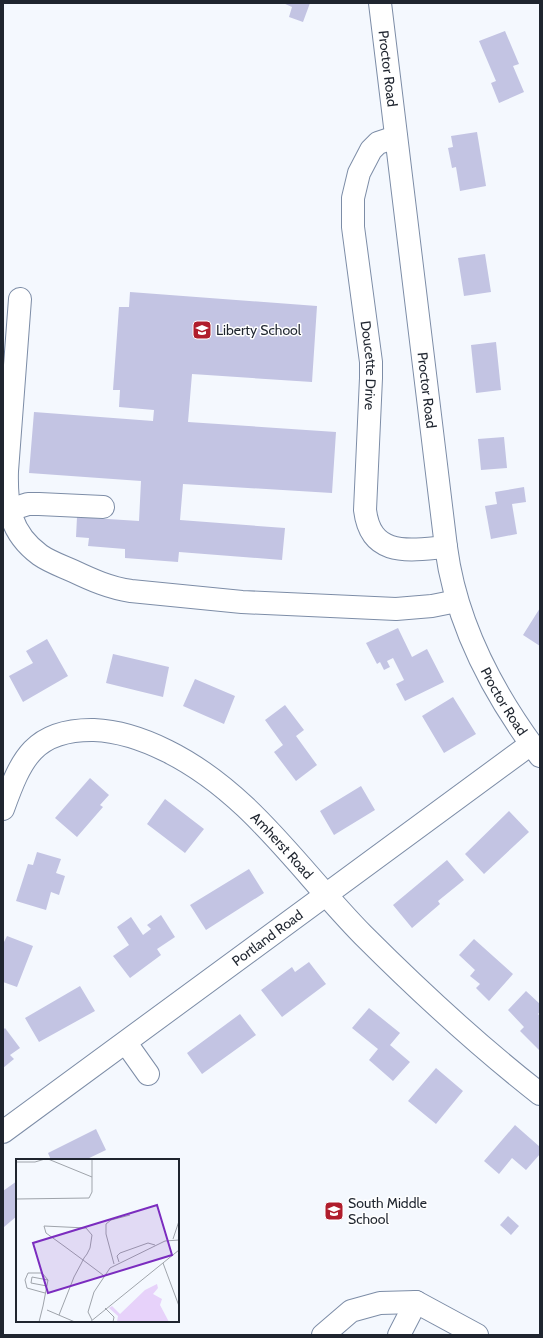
<svg xmlns="http://www.w3.org/2000/svg" width="543" height="1338" font-family="Cabin,sans-serif">
  <rect width="100%" height="100%" fill="#f4f8fe"/>
  <path fill="#c3c4e3" d="M283,3H310L303,22L289,17L292,7Z
    M505,31L519,64L513,66L524,92L499,103L491,83L496,81L479,41Z
    M477,132L486,186L460,191L456,167L452,168L448,148L453,147L451,136Z
    M485,254L491,292L464,296L458,258Z
    M130,292L317,306L312,382L192,374L188,422L336,432L332,493L183,484L180,520L285,528L282,560L179,552L178,562L125,558V549L88,546L89,538L76,537L77,517L139,521L141,481L29,473L34,412L153,421L154,410L119,407L120,390H113L119,307H129Z
    M496,342L501,390L476,393L471,345Z
    M504,437L507,468L481,470L478,439Z
    M524,487L526,502L512,504L517,534L491,539L485,506L497,504L495,492Z
    M540,608V646L523,635Z
    M398,628L412,657L427,649L444,682L405,701L396,684L404,680L393,658L387,661L390,667L384,670L380,662L377,664L366,643Z
    M47,639L68,676L23,702L9,676L33,663L26,651Z
    M113,654L169,667L163,697L106,683Z
    M195,679L235,696L224,724L183,706Z
    M453,697L476,734L444,753L422,716Z
    M285,705L304,730L296,736L317,765L296,781L274,752L283,745L265,720Z
    M90,778L109,795L100,805L103,807L77,837L55,818Z
    M361,786L375,810L334,835L320,811Z
    M165,799L204,829L185,853L147,824Z
    M509,811L529,832L484,874L465,854Z
    M37,852L61,859L56,873L65,876L59,895L51,892L46,910L16,901L28,864L33,865Z
    M447,860L464,880L438,901L440,904L412,928L393,905Z
    M249,869L264,893L206,930L190,905Z
    M161,915L175,937L157,949L161,955L130,978L113,956L129,945L117,927L131,917L143,935L151,929L147,925Z
    M7,936L33,946L17,987L3,982V944Z
    M474,939L513,974L489,1001L476,988L480,984L470,976L475,970L459,955Z
    M309,962L326,984L282,1017L261,990L292,967L295,972Z
    M80,986L95,1011L39,1042L25,1018Z
    M526,991L540,1004V1012L538,1014L540,1016V1051L520,1031L524,1027L508,1010Z
    M369,1008L400,1033L390,1045L410,1062L393,1081L369,1060L378,1049L352,1028Z
    M240,1014L256,1035L202,1074L187,1053Z
    M5,1028L20,1048L10,1055L14,1059L3,1068V1030Z
    M436,1068L463,1091L436,1124L408,1101Z
    M515,1125L540,1147V1154L526,1170L512,1158L499,1174L484,1161Z
    M96,1129L106,1150L85,1160H51L48,1153Z
    M17,1181V1216L4,1227L3,1191Z
    M508,1216L519,1226L511,1235L500,1225Z"/>
  <g fill="none" stroke-linecap="round" stroke-linejoin="round">
    <defs>
      <g id="minor">
        <path id="s1" d="M380,3L446,547C456,624 494,695 540,756"/>
        <path id="s2" d="M396,137L378,143L371,150L359,173L353,198V227L371,362V378L365,510C371,558 409,550 446,547"/>
        <path d="M20,299L7,471C6,506 10,533 40,555C50,562 62,566 73,571C92,580 110,588 131,591L242,602L396,609L432,606L457,601"/>
        <path d="M9,510L28,504H39L103,507"/>
        <path id="s3" d="M3,809C21,759 34,729 94,730C119,731 145,740 167,751C250,792 300,871 363,935C420,992 476,1044 540,1094"/>
        <path d="M126,1043L148,1074"/>
        <path id="s4" d="M3,1132L531,744"/>
        <path d="M323,1335L351,1311L380,1303L416,1302L477,1335"/>
        <path d="M399,1335L416,1302"/>
      </g>
    </defs>
    <use href="#minor" stroke="#7d8da7" stroke-width="24"/>
    <use href="#minor" stroke="#fff" stroke-width="22"/>
  </g>
  <defs>
    <symbol id="school-square" viewBox="-11 -11 22 22"><rect x="-9" y="-9" width="18" height="18" rx="4" fill="#b01d2c" stroke="#fff"/><path d="M0-5L7-2L0 1L-7-2ZM-4 1L0 2.5L4 1V4Q0 6-4 4Z" fill="#fff"/></symbol>
  </defs>
  <g fill-rule="evenodd">
    <use href="#school-square" x="191" y="319" width="22" height="22"/>
    <use href="#school-square" x="323" y="1200" width="22" height="22"/>
  </g>
  <g text-anchor="middle" stroke-width="3" stroke-linejoin="round" paint-order="stroke">
    <g font-size="14" fill="#1f252f" stroke="#fff">
      <text dy="5" stroke="none"><textPath href="#s1" startOffset="66">Proctor Road</textPath></text>
      <text dy="5" stroke="none"><textPath href="#s2" startOffset="249">Doucette Drive</textPath></text>
      <text dy="5" stroke="none"><textPath href="#s1" startOffset="390">Proctor Road</textPath></text>
      <text dy="5" stroke="none"><textPath href="#s1" startOffset="714">Proctor Road</textPath></text>
      <text dy="5" stroke="none"><textPath href="#s3" startOffset="359">Amherst Road</textPath></text>
      <text dy="5" stroke="none"><textPath href="#s4" startOffset="328">Portland Road</textPath></text>
    </g>
    <g font-size="14" fill="#1f252f" stroke="#fff" text-anchor="start">
      <text x="216" y="335">Liberty School</text>
      <text x="348" y="1208">South Middle<tspan x="348" dy="16">School</tspan></text>
    </g>
  </g>
  <g transform="translate(16 1159)">
    <rect width="163" height="163" fill="#f4f8fe"/>
    <path d="M141,125L142,129L137,135L146,140L144,146L153,163H101L102,157L93,149L96,147L104,155L129,131Z" fill="#e7d2fa"/>
    <path fill="none" stroke="#9fa4ab" stroke-width="1" d="M32,0L76,18M0,3H19L29,0M0,40L73,39L76,33V0M157,80L163,62M103,103L101,97L104,94L132,84L139,86M147,104L163,147M98,105L90,75V65L95,61L114,56M31,127L15,124L16,118L32,121M89,149L98,158L97,163M31,151L59,163M43,156L58,118L65,105L68,99L71,95L74,89L76,76L70,69L28,67L30,74L48,87L67,101L87,116M76,161L72,153L78,133L94,109L149,82L163,81M23,163L27,147L32,121L26,114H12L9,121L11,129L29,134M74,163L163,91"/>
    <path fill="#7b2cbf" fill-opacity="0.15" stroke="#7b2cbf" stroke-width="2" d="M141,46L156,96L32,134L17,84Z"/>
    <rect width="163" height="163" fill="none" stroke="#1f252f" stroke-width="2"/>
  </g>
  <rect width="543" height="1338" fill="none" stroke="#1f252f" stroke-width="8"/>
</svg>
